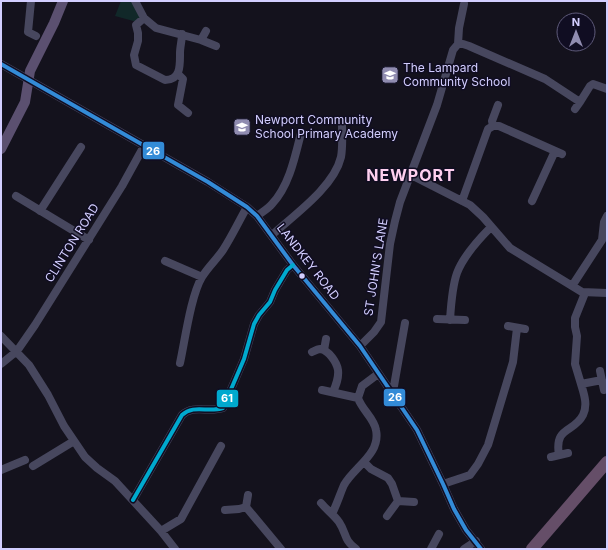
<svg xmlns="http://www.w3.org/2000/svg" width="608" height="550" font-family="Inter,sans-serif">
  <rect width="100%" height="100%" fill="#14121d"/>
  <path fill="#112829" d="M121,1H132L140,17L137,22L115,16Z"/>
  <g fill="none" stroke-linecap="round" stroke-linejoin="round">
    <path stroke="#47475e" stroke-width="8" d="M31,1L28,32L36,36
      M135,1L144,18L156,28L201,40L206,31
      M144,18L136,25L138,33V41L134,55L136,65L165,80C181,80 180,65 180,53C180,47 182,40 182,34
      M201,40L216,46
      M458,44H463L469,46L545,79L580,102L590,86L593,84L607,89
      M1,64L208,182L247,207L257,216L293,265L360,346L417,430L443,484L454,509L466,530L481,549
      M178,74L183,79L178,105L188,113
      M575,109L580,102
      M493,126H499L562,154
      M411,175L470,205L483,217L510,248L582,292L607,293
      M16,196L89,240
      M462,201L488,129L493,126L492,121L498,105
      M532,201L555,151
      M40,211L81,147
      M257,216C262,212 268,209 272,204C289,186 295,157 301,133
      M272,235C294,215 334,187 341,157C343,146 342,134 342,123
      M165,261L202,277
      M572,286L602,240L604,222L607,216
      M437,319L465,320
      M450,320C451,305 452,287 457,273C463,257 479,239 491,227
      M508,326L525,329
      M1,336L29,365L48,395L64,426L85,457L97,468L115,481L161,531L175,549
      M360,346L374,332L381,322L390,244L395,221L400,202L437,105L453,50L458,44L459,28L464,4
      M324,350L326,339
      M312,352C314,351 318,349 320,349C329,350 337,363 338,370C339,378 336,385 333,392
      M180,363C185,340 191,295 202,277C208,267 217,259 223,250C232,236 239,221 247,207
      M1,364L17,351L35,325L122,186L144,146
      M600,371L604,390
      M581,384L575,364L577,336L575,327V318L585,293
      M322,390L358,398
      M390,390L394,386L405,323
      M559,455C554,426 574,433 583,415C588,405 584,394 581,384L602,380
      M551,457L568,453
      M364,462L371,469L388,478L392,484L398,501L387,516
      M33,466L74,441
      M1,470L25,460
      M443,484L470,475L478,464L488,445L513,362L517,328
      M133,500L182,415C194,404 208,413 223,408L244,359L254,324L259,315L270,302L275,290L287,270L293,265
      M398,501L414,502
      M321,503C327,510 334,515 339,522C347,534 343,539 356,549
      M246,507L248,495
      M225,510L239,509L246,507L281,549
      M332,514C337,504 340,494 344,485C354,467 381,454 376,430C374,418 362,410 358,398L362,386L378,374
      M161,531L181,519L221,446
      M431,549L439,534
      M464,549L476,541"/>
    <path stroke="#5b5070" stroke-width="10" d="M1,149L25,102L30,71L54,23L63,1"/>
    <path stroke="#654e68" stroke-width="12" d="M532,549L607,462"/>
    <defs>
      <path id="bus-1" d="M1,64L208,182L247,207L257,216L293,265L360,346L417,430L443,484L454,509L466,530L481,549"/>
      <path id="bus-2" d="M133,500L182,415C194,404 208,413 223,408L244,359L254,324L259,315L270,302L275,290L287,270L293,265"/>
    </defs>
    <use href="#bus-1" stroke="#100d22" stroke-width="7"/>
    <use href="#bus-2" stroke="#100d22" stroke-width="7"/>
    <use href="#bus-1" stroke="#338bd7" stroke-width="4"/>
    <use href="#bus-2" stroke="#00a9ce" stroke-width="4"/>
  </g>
  <defs>
    <symbol id="school-square" viewBox="-11 -11 22 22"><rect x="-9" y="-9" width="18" height="18" rx="4" fill="#908cb0" stroke="#100d22"/><path d="M0-5L7-2L0 1L-7-2ZM-4 1L0 2.5L4 1V4Q0 6-4 4Z" fill="#fff"/></symbol>
  </defs>
  <g fill-rule="evenodd">
    <use href="#school-square" x="380" y="65" width="20" height="20"/>
    <use href="#school-square" x="232" y="117" width="20" height="20"/>
  </g>
  <circle fill="#d3ceff" stroke="#100d22" stroke-width="1.5" cx="302" cy="276" r="3.5"/>
  <g text-anchor="middle" stroke-width="3" stroke-linejoin="round" paint-order="stroke">
    <g font-size="12" fill="#d3ceff" stroke="#100d22" text-anchor="start">
      <text x="403" y="72">The Lampard<tspan x="403" dy="14">Community School</tspan></text>
      <text x="255" y="124">Newport Community<tspan x="255" dy="14">School Primary Academy</tspan></text>
    </g>
    <g font-size="12" fill="#d3ceff" stroke="#100d22">
      <text transform="translate(72 243) rotate(-58)" y="4">CLINTON ROAD</text>
      <text transform="translate(308 262) rotate(52)" y="4">LANDKEY ROAD</text>
      <text transform="translate(376 267) rotate(-81)" y="4">ST JOHN'S LANE</text>
    </g>
    <g font-size="16" font-weight="bold" letter-spacing="1" fill="#ffd0ef" stroke="#100d22">
      <text x="411" y="181">NEWPORT</text>
    </g>
  </g>
  <g stroke="#100d22" stroke-width="1.5">
    <rect x="142" y="141" width="23" height="19" rx="4" fill="#338bd7"/>
    <rect x="383" y="388" width="23" height="19" rx="4" fill="#338bd7"/>
    <rect x="216" y="389" width="23" height="19" rx="4" fill="#00a9ce"/>
  </g>
  <g font-size="11" text-anchor="middle" font-weight="bold" fill="#fff">
    <text x="153" y="155">26</text>
    <text x="395" y="401">26</text>
    <text x="227" y="402">61</text>
  </g>
  <rect width="608" height="550" fill="none" stroke="#d3ceff" stroke-width="4"/>
  <g transform="translate(576 32)"><circle r="19" fill="#100d22" stroke="#5e5a7a"/>
  <path d="M0-3L7 15L0 10L-7 15Z" fill="#908cb0"/>
  <text y="-6" font-size="11" font-weight="bold" text-anchor="middle" fill="#d3ceff">N</text>
  </g>
</svg>
